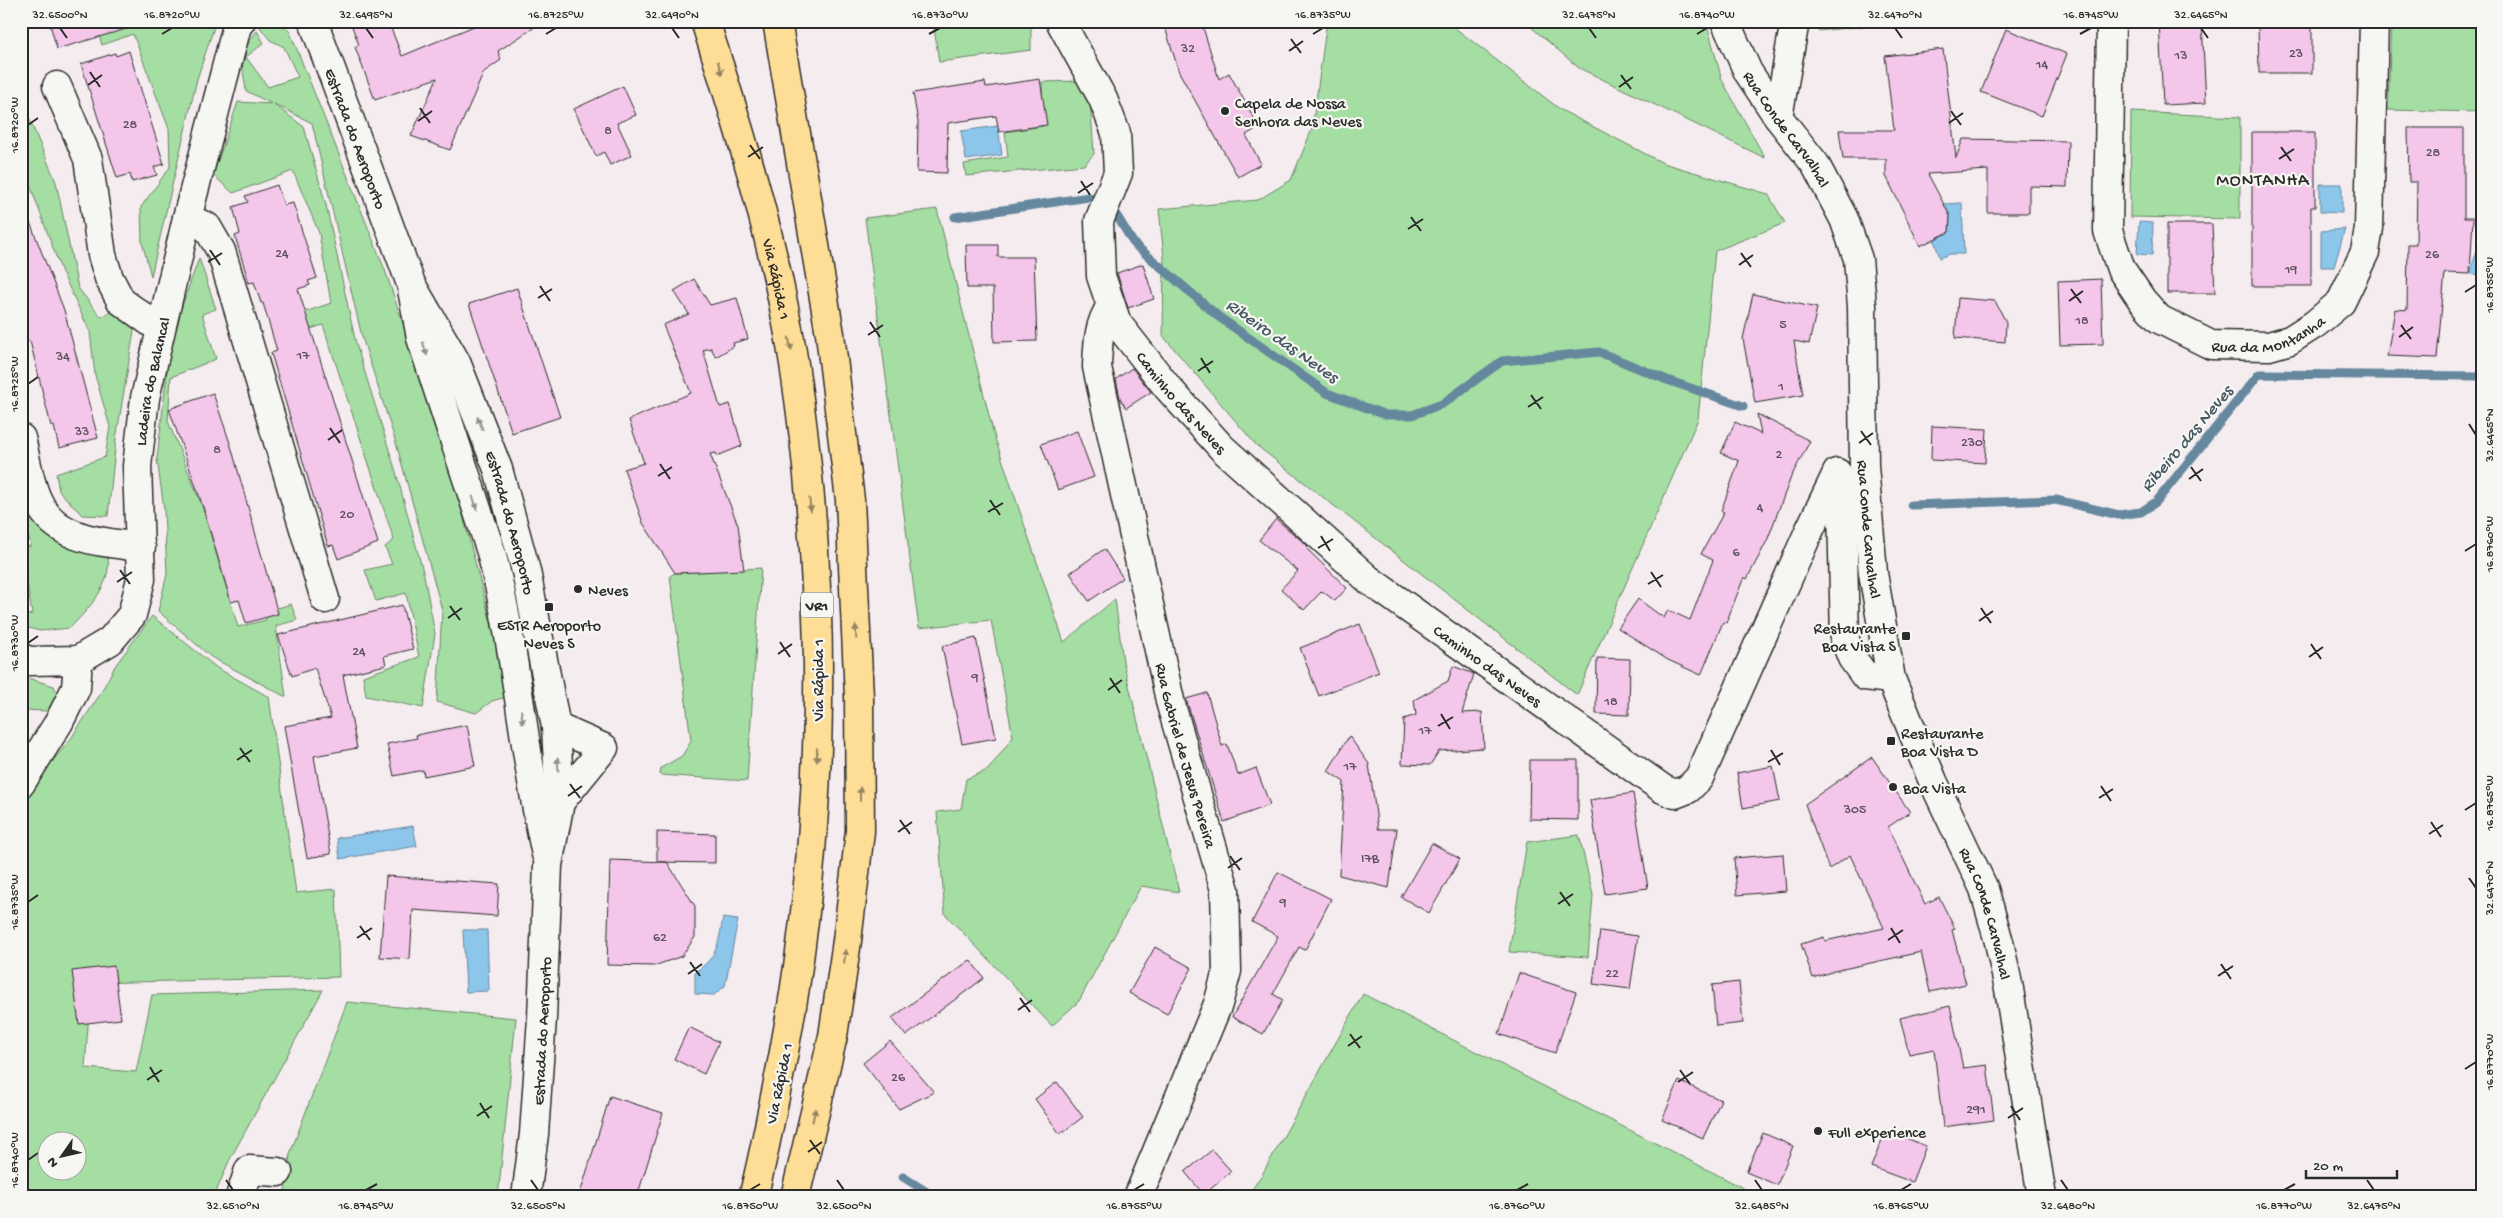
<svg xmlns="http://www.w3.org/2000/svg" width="2503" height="1218" font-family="'Gochi Hand',sans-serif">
  <rect width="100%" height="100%" fill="#f5ecf0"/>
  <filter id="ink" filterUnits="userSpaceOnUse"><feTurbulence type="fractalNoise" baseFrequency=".02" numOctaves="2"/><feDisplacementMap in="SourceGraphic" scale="10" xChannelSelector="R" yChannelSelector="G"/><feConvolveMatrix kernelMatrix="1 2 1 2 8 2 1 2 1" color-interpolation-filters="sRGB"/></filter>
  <g filter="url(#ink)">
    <path fill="#a5dea2" stroke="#688466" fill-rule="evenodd" d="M94,21H216L197,79L151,276L142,242L141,207L170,167L169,129L133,34L102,45Z
      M266,21H279L290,32L385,270L449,462L510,696L492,701L476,713L437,702L442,610L396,443L362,337L312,123L274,104L304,127L326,205L356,344L396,472L424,575L435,634L423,708L366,696L363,676L419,657L406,593L376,601L365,570L392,564L385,547L394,540L323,325L298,333L291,317L331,303L319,233L293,171L233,193L213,175L238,102L272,104L246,91C242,62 238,55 257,31L264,43L246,57L268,87L298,77L284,47L270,40L259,26Z
      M933,21H1031V50L939,62Z
      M1327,21H1446L1561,110L1663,163L1768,194L1785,223L1715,251L1698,419L1577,695L1256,445L1163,336L1164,257L1159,209L1258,200L1291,180L1312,129Z
      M1524,21H1706L1722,80L1765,158L1579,68Z
      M1819,21H1914L1818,31Z
      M2391,21H2429L2482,26V112L2388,110Z
      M1079,81L1090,97L1094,154L1084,165L966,176L964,164L1008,157L1005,132L1043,126L1042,82Z
      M21,99L56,182L78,288L101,317L118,308L135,325L116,439L108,516L82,515L59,491L56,474L105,457L110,427L95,375L90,332L61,270L21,160Z
      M2131,112L2240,117V219L2130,217Z
      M937,209L994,435L1064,642L1115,599L1123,661L1179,892L1141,886L1079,1001L1052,1026L945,914L937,812L961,809L966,779L988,770L1013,737L991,620L919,628L865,218Z
      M199,258L216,309L202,314L216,359L171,377L168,421L202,506L238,627L266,620L265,612L291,604L297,620L276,626L286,697L211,657L158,611L167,574L164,509L157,459L171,337Z
      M21,458L28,494L108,556C112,585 89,608 70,628L40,631L21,626V617L32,614L21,547L31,546L21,511Z
      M761,568L747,781L660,775L661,768L682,756L691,741L670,576L675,573Z
      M152,616L217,668L269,697L296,893L336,889L339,977L91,983L85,1068L136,1072L152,995L323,990L229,1161L214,1197H21V809L32,786L70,740L99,696L115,666ZM48,1140H78V1170H48Z
      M21,676L54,686L58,695L47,711L21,710Z
      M1579,835L1593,895L1588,957L1509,952L1527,842Z
      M1363,994L1761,1197H1247L1263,1173Z
      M347,1002L516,1018L498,1197H313L285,1191L290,1154Z"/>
    <path fill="#8cc6eb" stroke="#65889e" d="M998,126L1002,155L966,160L961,131Z
      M2320,184H2342V213L2320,212Z
      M1962,203L1964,254H1950L1940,258L1934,240L1949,232L1950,216L1944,204Z
      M2139,222L2153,223L2152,255L2137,254Z
      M2345,229L2334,267H2321V231Z
      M2479,240H2482V275L2471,274C2472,260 2478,253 2479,240Z
      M413,826L417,846L340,859L337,838Z
      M723,918L738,920L725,986L714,995L695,994V972C719,956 718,943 723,918Z
      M463,930H487L489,991L466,992Z"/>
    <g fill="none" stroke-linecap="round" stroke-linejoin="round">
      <path stroke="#65889e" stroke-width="9" d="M1117,216L1134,244L1219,317L1327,393L1386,415H1412L1442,404L1502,361L1599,352L1667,380L1743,406
        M955,217L1089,197
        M1911,505L2056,500L2119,515L2141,512L2156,502L2259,374L2482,376
        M903,1177L935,1197"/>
    </g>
    <path fill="#f3c6ea" stroke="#2b2b2b" d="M49,21H129L130,28L57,49Z
      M350,21H388L402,56L486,21H544L498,51L501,60L484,72L450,150L411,136L437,78L375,100L355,47L359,45Z
      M1163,21H1201L1219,79L1229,73L1259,127L1246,135L1261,164L1238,177L1179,72Z
      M2159,21H2202L2206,103L2163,105Z
      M2258,23H2312V73H2259Z
      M2006,29L2067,54L2042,116L1981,92Z
      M1943,49L1956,158L1963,139L2068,141L2067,187L2029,186V213H1988V170L1928,174L1950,216L1949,232L1920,246L1886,176V159H1843L1839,130H1894L1885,56Z
      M129,51L164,164L154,167L157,175L132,182L130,174L117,178L81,64L115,53L116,56Z
      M1040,79L1047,125L999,132L996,116L948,123L947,173L917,172L918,122L913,93L985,82L986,87Z
      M623,86L636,115L617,123L632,155L610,165L604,152L596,156L574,109Z
      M2408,128H2464V218H2473L2470,274L2445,273L2437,358L2387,356L2395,309L2407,310L2408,244H2416L2417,182H2409Z
      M2252,132H2315V207H2311V286H2252Z
      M277,185L284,205L293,203L317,278L308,281L310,285L298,289L378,543L338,559L333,545L328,546L271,353L277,351L263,303H261L254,282L249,283L235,236L240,234L233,207L248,202L245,196Z
      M21,204H23L64,310L98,438L59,448L54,426H51L30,341H24L21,327Z
      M2167,224H2212L2215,293H2167Z
      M966,245H998V257H1034L1037,341L994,342L993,288H967Z
      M1143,264L1154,299L1128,308L1117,273Z
      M694,279L710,305L737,298L748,339L733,343L734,346L716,357L711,348L703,350L720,407L730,404L742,446L717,456L716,453L710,454L738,525L744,570L675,573L643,523L624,469L644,463L629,420L691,393L663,325L689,314L674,291Z
      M2101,279L2103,344L2060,345L2058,281Z
      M517,288L560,417L512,433L469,304Z
      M1753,294L1817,308L1809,344L1794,341L1803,395L1755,403L1743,339Z
      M1958,298L1995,301L2006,322L2005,342L1955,338Z
      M1132,368L1151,392L1126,408L1120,398L1116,379Z
      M213,393L231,446L278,614L246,623L239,600L231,602L203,507L169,409Z
      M1757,414L1810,441L1791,477L1767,541L1747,579L1744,577L1726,623L1723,622L1701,675L1668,660L1618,628L1638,599L1664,618L1668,610L1690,620L1713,560L1701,554L1724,512L1721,511L1739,461L1721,453L1735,422L1761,434Z
      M1932,426L1987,429L1985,463L1931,460Z
      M1077,431L1094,477L1058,490L1041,444Z
      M1276,519L1308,546L1306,548L1347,588L1335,601L1322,591L1304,610L1281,589L1298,571L1259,540Z
      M1104,549L1123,578L1089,601L1070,573Z
      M402,605L413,649L384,656L386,665L343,675L357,748L314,756L331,854L307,858L284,726L331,718L315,668L292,676L278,635Z
      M1360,624L1379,672L1319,696L1300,648Z
      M976,638L996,738L962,744L942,646Z
      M1597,658L1630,659L1629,715L1596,714Z
      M1453,666L1474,674L1462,713L1482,712L1484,748L1439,751L1430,765L1402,764L1404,719L1416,715L1414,700L1448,681Z
      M1207,693L1222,746L1227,744L1238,775L1256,768L1270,805L1224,822L1186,699Z
      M467,725L475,766L424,776L423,770L394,776L387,744L417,738L416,735Z
      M1349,736L1369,764L1378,829H1397L1389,888L1339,875L1344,782L1328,771Z
      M1872,757L1910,812L1888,827L1925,904L1939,897L1955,929L1952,930L1966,984L1930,992L1921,952L1834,971L1813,978L1801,944L1824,937L1825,941L1884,928L1850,855L1829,869L1805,804Z
      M1530,760H1578V820L1529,819Z
      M1773,766L1780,801L1743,808L1737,773Z
      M1633,793L1648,888L1605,894L1590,800Z
      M657,832L715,834V863L657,862Z
      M1432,843L1460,859L1429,913L1401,897Z
      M1783,854L1786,891L1737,895L1734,858Z
      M610,860L667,862L695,906V937L682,956L654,966L607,965Z
      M1278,872L1331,899L1305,950L1299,947L1273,994L1283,1000L1263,1034L1232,1017L1278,936L1252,922Z
      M386,876L499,884L497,916L413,910L410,959L380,957Z
      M1600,931L1638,936L1630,989L1593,984Z
      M1155,947L1192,968L1167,1014L1129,993Z
      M970,960L984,978L906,1036L892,1018Z
      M114,966L121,1019L79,1024L72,971Z
      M1519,973L1576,992L1555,1053L1499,1034Z
      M1739,982L1743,1023L1716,1026L1712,985Z
      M1950,1006L1963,1068L1987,1065L1994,1120L1943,1127L1934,1049L1909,1054L1900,1018Z
      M689,1027L719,1042L704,1074L674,1059Z
      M890,1041L934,1092L899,1109L863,1063Z
      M1679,1081L1721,1100L1703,1138L1662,1120Z
      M1057,1082L1083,1117L1060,1134L1035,1099Z
      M610,1096L663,1113L637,1197H579Z
      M1886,1130L1926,1146L1912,1182L1871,1167Z
      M1763,1133L1793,1146L1777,1185L1746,1172Z
      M1212,1150L1231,1171L1204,1195L1185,1172Z"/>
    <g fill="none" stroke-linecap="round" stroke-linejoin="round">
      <defs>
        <g id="street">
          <path id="s1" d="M1060,21L1103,99L1116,133L1118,173L1099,221L1101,276L1117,323L1168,388L1222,448L1369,580L1663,789L1675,794L1688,789L1699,778L1810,529L1837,473"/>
          <path id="s2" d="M2111,21L2108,231L2121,269L2142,300L2159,319L2211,345L2269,346L2290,340L2315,324L2341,302L2365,252L2369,228L2374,21"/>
          <path d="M57,86L88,159L102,255L109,278L121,301L160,329"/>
          <path d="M1778,117L1795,21"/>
          <path d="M187,218L207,227L221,251L325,599"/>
          <path id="s3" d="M1111,306C1098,325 1098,344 1097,367L1171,705L1225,890L1227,971L1218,1004L1138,1197"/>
          <path d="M21,438C26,458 29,483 38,501C56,541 103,542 141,547"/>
          <path d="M1837,473L1842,508L1845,640L1852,658L1865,676L1891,679"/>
          <path id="s4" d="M21,658L30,661L78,660L110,641L132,615L141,579L137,466L145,398L187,218L237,26L241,21"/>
          <path d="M556,727L604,748L560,802"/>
          <path d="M21,783L59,722L76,688L78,660"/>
          <path d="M240,1197L249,1170L278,1172"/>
        </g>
        <g id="secondary">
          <path id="s5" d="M313,21L411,284L421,338L491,552C517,651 523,754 546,854"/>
          <path id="s6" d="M1725,21L1748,72L1778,117L1815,164L1844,219L1858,259L1862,306L1864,466L1873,573L1891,679L1933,781L1984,889L1999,942L2009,989L2042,1197"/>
          <path id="s7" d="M411,284L456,362L498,469L526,571L556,727L560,802L548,865L542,1018L534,1134L526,1197"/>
        </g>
        <g id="highway">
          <path id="s8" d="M705,21C741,133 776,247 794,364C831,607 826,856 775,1097C768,1130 762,1164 753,1197"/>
          <path d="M777,21L830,334L850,500L859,697L860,831L847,941L833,1036L795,1197"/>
        </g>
      </defs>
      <use href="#street" stroke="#2b2b2b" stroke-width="31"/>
      <use href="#secondary" stroke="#2b2b2b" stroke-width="31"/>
      <use href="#highway" stroke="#2b2b2b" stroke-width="31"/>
      <use href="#street" stroke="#f6f6f2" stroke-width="28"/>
      <use href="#secondary" stroke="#f6f6f2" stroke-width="28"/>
      <use href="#highway" stroke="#fede96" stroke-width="28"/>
    </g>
    <defs><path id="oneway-solid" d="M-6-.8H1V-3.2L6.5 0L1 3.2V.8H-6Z" transform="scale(1.25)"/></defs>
    <g fill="#948460">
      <use href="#oneway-solid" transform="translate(720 68) rotate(72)"/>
      <use href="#oneway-solid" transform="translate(790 344) rotate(79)"/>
      <use href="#oneway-solid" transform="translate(810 505) rotate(85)"/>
      <use href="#oneway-solid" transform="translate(856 632) rotate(-93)"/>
      <use href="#oneway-solid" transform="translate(817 755) rotate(91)"/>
      <use href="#oneway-solid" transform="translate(860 794) rotate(-90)"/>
      <use href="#oneway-solid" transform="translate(845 956) rotate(-82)"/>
      <use href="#oneway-solid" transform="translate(814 1115) rotate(-77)"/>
    </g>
    <g fill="#90908e">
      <use href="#oneway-solid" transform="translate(425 349) rotate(72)"/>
      <use href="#oneway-solid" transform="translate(480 423) rotate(-111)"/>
      <use href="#oneway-solid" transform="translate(475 503) rotate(72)"/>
      <use href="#oneway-solid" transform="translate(522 717) rotate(82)"/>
      <use href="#oneway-solid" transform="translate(558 764) rotate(-93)"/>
    </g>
  </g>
  <path fill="none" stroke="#2b2b2b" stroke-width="2" d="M60,28L67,38M366,28L373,38M672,28L679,38M1589,28L1596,38M1895,28L1902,38M2201,28L2208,38M162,34L172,28M546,34L556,28M929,34L940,28M1313,34L1323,28M1697,34L1707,28M2080,34L2091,28M1291,39L1301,53M1289,51L1303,41M90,72L100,87M1621,75L1631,89M88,85L102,75M1619,87L1633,77M420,108L430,123M1951,111L1961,125M418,121L432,111M1949,123L1963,113M28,125L38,118M750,145L760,159M2281,147L2291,161M748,157L763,147M2279,159L2294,149M1081,181L1090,195M1078,193L1093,183M1411,217L1421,231M1408,229L1423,219M210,250L220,265M1741,253L1751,267M208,262L222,253M1739,265L1753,255M540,286L550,301M2071,289L2081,303M2465,292L2476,285M538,298L552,289M2069,301L2083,291M870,322L880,337M2401,325L2411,339M868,335L883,325M2399,337L2413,327M1201,358L1210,373M1198,371L1213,361M28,384L38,377M1531,395L1541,409M1528,407L1543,397M2469,424L2476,435M330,428L340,443M1861,431L1871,445M328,440L342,430M1859,443L1873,433M660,464L670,479M2191,467L2201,481M658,476L672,467M2189,479L2203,469M990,500L1000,515M988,512L1003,503M1321,536L1330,551M1318,548L1333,539M2465,551L2476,544M120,570L130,584M1651,572L1661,587M117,582L132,572M1648,584L1663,575M450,606L460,620M1981,608L1991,623M448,618L462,608M1979,621L1993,611M780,642L790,657M28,643L38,636M2311,644L2321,659M778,654L792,644M2309,657L2323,647M1110,678L1120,693M1108,690L1122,680M1441,714L1450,729M1438,726L1453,717M240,748L250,762M1771,750L1780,765M237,760L252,750M1768,762L1783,753M570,784L580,798M2101,786L2111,801M568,796L582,786M2099,798L2113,789M2465,810L2476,803M900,820L910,834M2431,822L2441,837M898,832L912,822M2429,834L2443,825M1230,856L1240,870M1228,868L1242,858M2469,878L2476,888M1560,892L1570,906M28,902L38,895M1558,904L1573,894M360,926L370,940M1891,928L1900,943M357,938L372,928M1888,940L1903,930M690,962L700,976M2221,964L2231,979M688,974L702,964M2218,976L2233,966M1020,998L1030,1012M1018,1010L1032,1000M1350,1034L1360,1048M1348,1046L1362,1036M150,1067L159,1082M2465,1069L2476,1062M1680,1070L1690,1084M147,1080L162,1070M1678,1082L1693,1072M480,1103L489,1118M2011,1106L2020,1120M477,1116L492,1106M2008,1118L2023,1108M810,1140L820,1154M808,1152L822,1142M28,1160L38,1153M226,1180L233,1190M531,1180L538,1190M837,1180L844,1190M1755,1180L1762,1190M2061,1180L2068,1190M2367,1180L2374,1190M366,1190L377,1184M750,1190L760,1184M1134,1190L1144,1184M1517,1190L1528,1184M1901,1190L1911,1184M2284,1190L2295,1184"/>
  <g fill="#2b2b2b" stroke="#f6f6f2" stroke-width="2">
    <circle cx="1225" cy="111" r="5"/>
    <circle cx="578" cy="589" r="5"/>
    <rect x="544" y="602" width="10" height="10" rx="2.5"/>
    <rect x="1901" y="631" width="10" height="10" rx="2.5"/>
    <rect x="1886" y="736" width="10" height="10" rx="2.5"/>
    <circle cx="1893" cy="787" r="5"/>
    <circle cx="1818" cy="1131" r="5"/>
  </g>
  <g text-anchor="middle" stroke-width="4.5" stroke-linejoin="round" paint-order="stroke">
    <g font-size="14" fill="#5d525b">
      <text x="1188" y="52">32</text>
      <text x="2296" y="57">23</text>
      <text x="2181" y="59">13</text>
      <text x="2042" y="68">14</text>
      <text x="130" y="128">28</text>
      <text x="608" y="134">8</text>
      <text x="2433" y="156">28</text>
      <text x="282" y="257">24</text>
      <text x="2432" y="258">26</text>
      <text x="2291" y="273">19</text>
      <text x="2082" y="324">18</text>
      <text x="1783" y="328">5</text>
      <text x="303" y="359">17</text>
      <text x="63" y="360">34</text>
      <text x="1781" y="390">1</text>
      <text x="82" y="435">33</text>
      <text x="1972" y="446">230</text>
      <text x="217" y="453">8</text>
      <text x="1779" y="458">2</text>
      <text x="1760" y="511">4</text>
      <text x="347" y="518">20</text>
      <text x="1736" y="556">6</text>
      <text x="359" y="655">24</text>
      <text x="975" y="681">9</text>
      <text x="1611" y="705">18</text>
      <text x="1425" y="734">17</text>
      <text x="1350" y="770">17</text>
      <text x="1855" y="813">305</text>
      <text x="1370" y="862">I7B</text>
      <text x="1283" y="906">9</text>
      <text x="660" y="941">62</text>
      <text x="1612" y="977">22</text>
      <text x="898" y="1081">26</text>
      <text x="1976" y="1113">291</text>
    </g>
    <rect fill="#f6f6f2" stroke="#686867" stroke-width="1" x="801" y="592.5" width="32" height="25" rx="4"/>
    <g font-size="15" font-weight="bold" fill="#2b2b2b">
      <text x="817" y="610">VR1</text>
    </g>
    <g font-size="16" fill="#2b2b2b" stroke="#f6f6f2" text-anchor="start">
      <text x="1235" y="108">Capela de Nossa<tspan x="1235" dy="18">Senhora das Neves</tspan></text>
      <text x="588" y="595">Neves</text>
      <text x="549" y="630" text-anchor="middle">ESTR Aeroporto<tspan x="549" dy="18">Neves S</tspan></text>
      <text x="1896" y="633" text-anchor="end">Restaurante<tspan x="1896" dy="18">Boa Vista S</tspan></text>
      <text x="1901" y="738">Restaurante<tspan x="1901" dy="18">Boa Vista D</tspan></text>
      <text x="1903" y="793">Boa Vista</text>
      <text x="1828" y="1137">Full experience</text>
    </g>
    <g font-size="16" fill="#2b2b2b" stroke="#f6f6f2">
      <text dy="6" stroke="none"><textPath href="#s6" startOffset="125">Rua Conde Carvalhal</textPath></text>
      <text dy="6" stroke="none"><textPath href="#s5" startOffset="125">Estrada do Aeroporto</textPath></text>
      <text dy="6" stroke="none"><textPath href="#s8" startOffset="268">Via Rápida 1</textPath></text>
      <text dy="6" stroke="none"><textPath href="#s2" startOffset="431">Rua da Montanha</textPath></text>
      <text dy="6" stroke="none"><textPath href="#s4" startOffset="365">Ladeira do Balancal</textPath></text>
      <text dy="6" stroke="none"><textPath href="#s1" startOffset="424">Caminho das Neves</textPath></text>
      <text dy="6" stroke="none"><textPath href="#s7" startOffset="260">Estrada do Aeroporto</textPath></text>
      <text dy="6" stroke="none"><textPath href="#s6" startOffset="545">Rua Conde Carvalhal</textPath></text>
      <text dy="6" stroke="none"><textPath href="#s1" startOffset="829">Caminho das Neves</textPath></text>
      <text transform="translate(817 680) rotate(-90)" y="6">Via Rápida 1</text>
      <text dy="6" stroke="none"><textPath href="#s3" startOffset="462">Rua Gabriel de Jesus Pereira</textPath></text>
      <text dy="6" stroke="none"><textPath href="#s6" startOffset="950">Rua Conde Carvalhal</textPath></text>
      <text transform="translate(541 1031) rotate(-87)" y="6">Estrada do Aeroporto</text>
      <text transform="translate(778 1083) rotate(-78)" y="6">Via Rápida 1</text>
    </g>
    <g font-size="18" letter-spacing="1" fill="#2b2b2b" stroke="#f6f6f2">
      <text x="2263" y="185">MONTANHA</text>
    </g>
    <g font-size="18" font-style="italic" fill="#485a65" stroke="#f6f6f2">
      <text transform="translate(1283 340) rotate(35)" y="6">Ribeiro das Neves</text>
      <text transform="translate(2186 438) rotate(-50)" y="6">Ribeiro das Neves</text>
    </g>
  </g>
  <rect width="2503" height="1218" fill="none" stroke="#f6f6f2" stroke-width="55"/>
  <g transform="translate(62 1156) rotate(236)"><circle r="24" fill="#f6f6f2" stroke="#a5a5a2"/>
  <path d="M0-4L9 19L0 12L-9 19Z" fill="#2b2b2b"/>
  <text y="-8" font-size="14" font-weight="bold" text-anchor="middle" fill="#2b2b2b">N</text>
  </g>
  <path d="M2306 1170v8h91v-8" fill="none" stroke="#2b2b2b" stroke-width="2.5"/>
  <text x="2313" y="1170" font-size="15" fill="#2b2b2b" stroke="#f6f6f2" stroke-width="4" paint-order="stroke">20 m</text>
  <rect x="28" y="28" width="2448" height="1162" fill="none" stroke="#2b2b2b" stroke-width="2"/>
  <g font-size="12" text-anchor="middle" fill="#2b2b2b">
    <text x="60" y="18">32.6500°N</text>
    <text x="172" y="18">16.8720°W</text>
    <text x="366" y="18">32.6495°N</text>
    <text x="556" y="18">16.8725°W</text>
    <text x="672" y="18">32.6490°N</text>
    <text x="940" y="18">16.8730°W</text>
    <text x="1323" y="18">16.8735°W</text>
    <text x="1589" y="18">32.6475°N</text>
    <text x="1707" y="18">16.8740°W</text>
    <text x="1895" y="18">32.6470°N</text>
    <text x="2091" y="18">16.8745°W</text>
    <text x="2201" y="18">32.6465°N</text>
    <text transform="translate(14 125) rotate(-90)" y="4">16.8720°W</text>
    <text transform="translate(2489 285) rotate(-90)" y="4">16.8755°W</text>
    <text transform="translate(14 384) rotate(-90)" y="4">16.8725°W</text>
    <text transform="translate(2489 435) rotate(-90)" y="4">32.6465°N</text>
    <text transform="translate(2489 544) rotate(-90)" y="4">16.8760°W</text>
    <text transform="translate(14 643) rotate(-90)" y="4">16.8730°W</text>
    <text transform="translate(2489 803) rotate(-90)" y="4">16.8765°W</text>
    <text transform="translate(2489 888) rotate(-90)" y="4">32.6470°N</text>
    <text transform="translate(14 902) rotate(-90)" y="4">16.8735°W</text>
    <text transform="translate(2489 1062) rotate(-90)" y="4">16.8770°W</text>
    <text transform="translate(14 1160) rotate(-90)" y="4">16.8740°W</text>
    <text x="233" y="1209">32.6510°N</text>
    <text x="366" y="1209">16.8745°W</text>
    <text x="538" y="1209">32.6505°N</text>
    <text x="750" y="1209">16.8750°W</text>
    <text x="844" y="1209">32.6500°N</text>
    <text x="1134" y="1209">16.8755°W</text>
    <text x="1517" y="1209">16.8760°W</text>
    <text x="1762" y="1209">32.6485°N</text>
    <text x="1901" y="1209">16.8765°W</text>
    <text x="2068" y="1209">32.6480°N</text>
    <text x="2284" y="1209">16.8770°W</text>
    <text x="2374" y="1209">32.6475°N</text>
  </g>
</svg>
